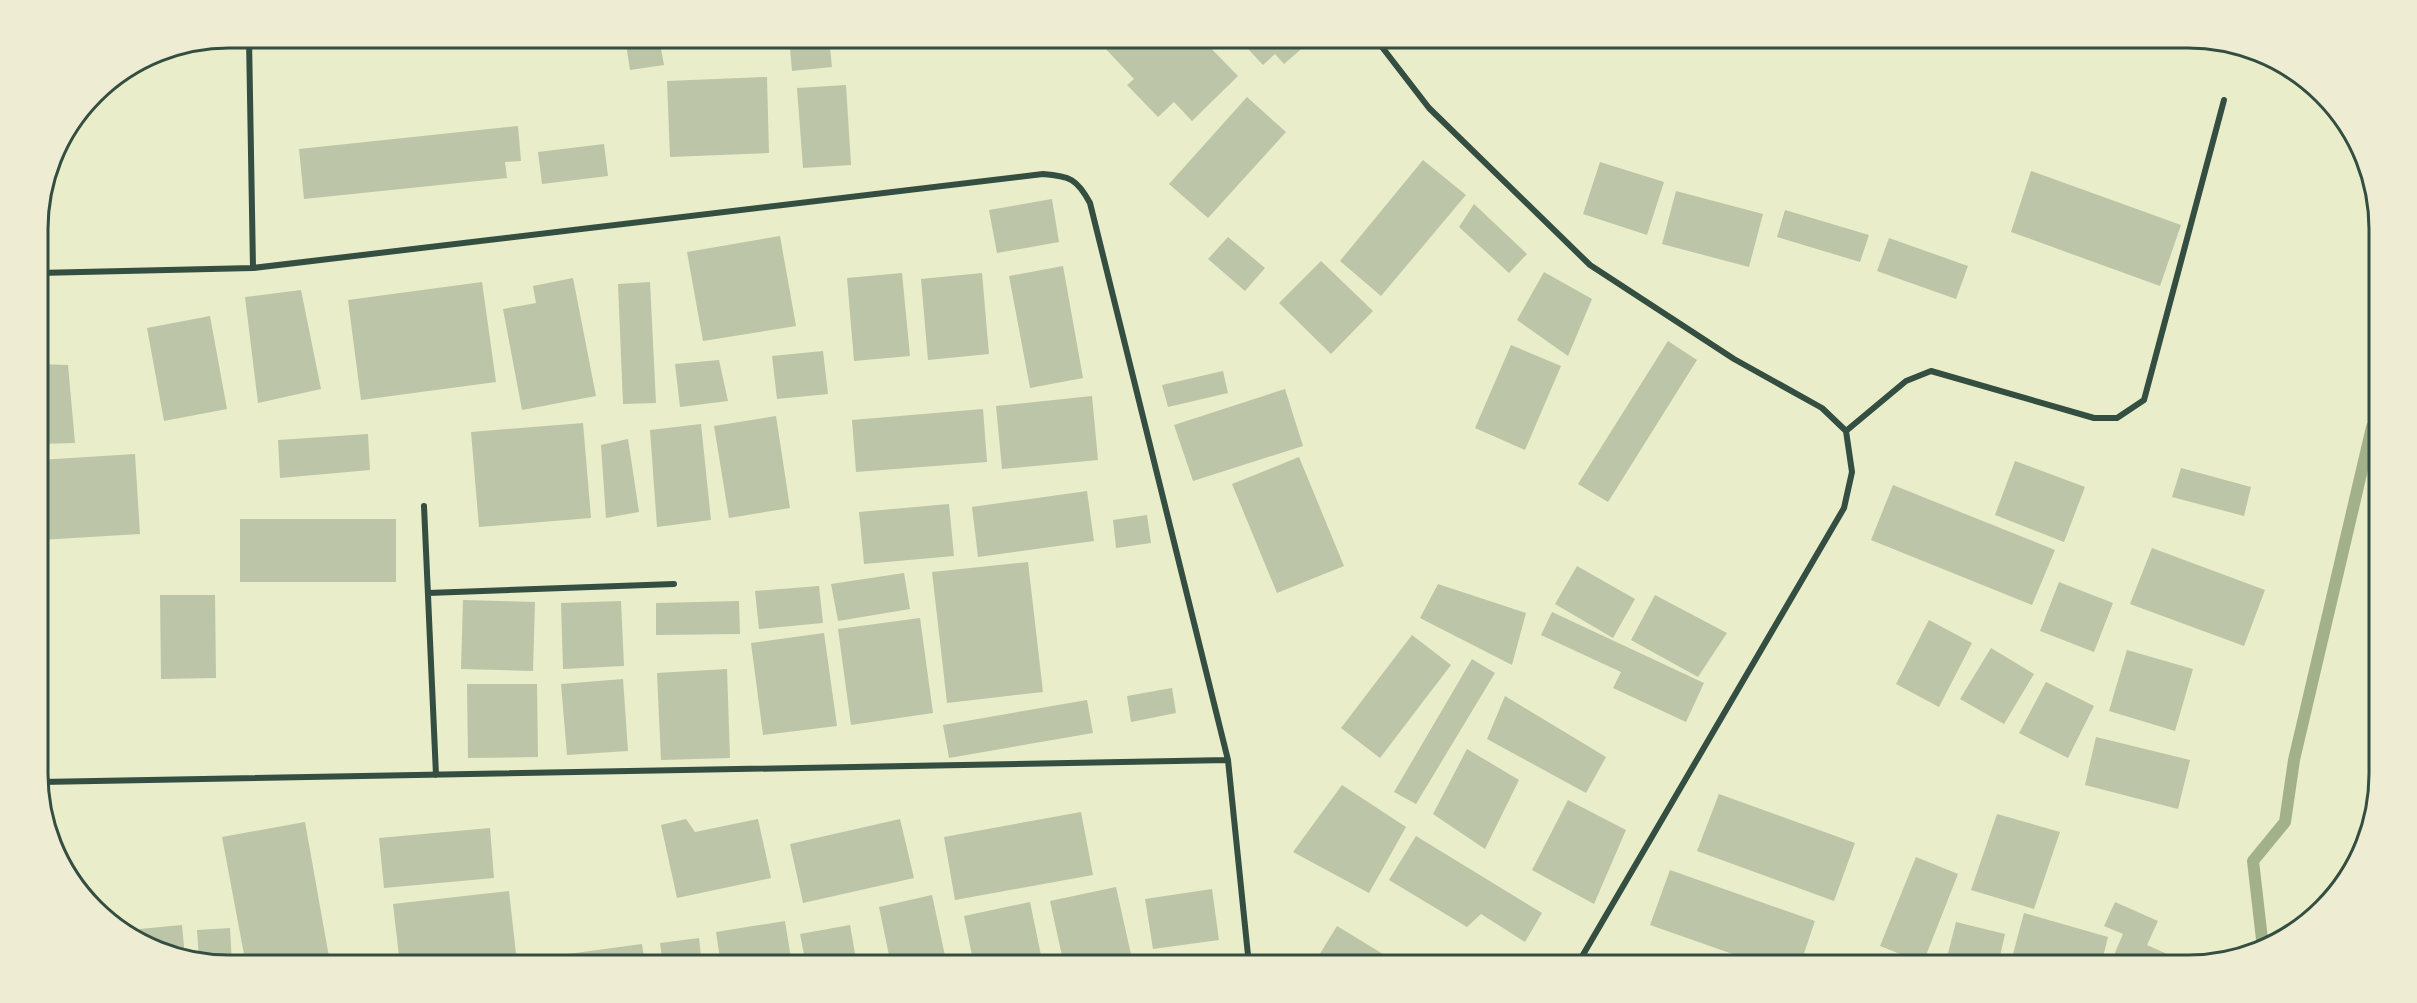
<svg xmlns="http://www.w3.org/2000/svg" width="2417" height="1003" font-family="Manrope,sans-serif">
  <rect width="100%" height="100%" fill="#e9edc9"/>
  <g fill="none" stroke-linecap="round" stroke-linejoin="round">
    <path stroke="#a3b18a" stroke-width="12" d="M2263,948L2253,861L2285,822L2294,760L2372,427"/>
  </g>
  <path fill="#bcc5a7" d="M625,38H659L664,65L630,70Z
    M789,38H829L832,67L792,71Z
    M1114,38H1201L1238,76L1192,121L1174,102L1158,117L1127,85L1134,79L1104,47Z
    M1238,38H1314L1284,64L1275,54L1263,65Z
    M767,77L769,153L670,157L667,81Z
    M846,85L851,165L803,168L797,88Z
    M1247,97L1286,132L1208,218L1169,184Z
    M518,126L521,161L505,162L507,178L304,199L299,149Z
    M604,144L608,176L542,184L538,152Z
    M1423,160L1466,195L1381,296L1340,261Z
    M1600,162L1664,182L1647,235L1583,214Z
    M2031,171L2181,225L2160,286L2011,232Z
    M1676,191L1763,214L1749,267L1662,244Z
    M1052,199L1059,242L997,253L989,210Z
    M1474,204L1527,254L1509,273L1459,227Z
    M1785,210L1869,235L1860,262L1777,237Z
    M780,236L796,326L703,341L687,252Z
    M1228,237L1265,268L1245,291L1208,259Z
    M1889,238L1968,266L1956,299L1877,271Z
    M1321,261L1373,311L1331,354L1279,303Z
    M1063,266L1083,378L1030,388L1009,276Z
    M1544,272L1592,299L1568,356L1517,320Z
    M902,273L910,356L854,361L847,278Z
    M982,273L989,354L928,360L921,279Z
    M573,278L596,396L522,410L503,309L536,303L533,286Z
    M482,282L496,382L361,400L348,300Z
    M650,282L656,403L623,404L618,284Z
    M301,290L321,389L258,403L245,297Z
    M210,316L227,409L164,421L147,328Z
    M1668,341L1697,360L1608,502L1578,484Z
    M1511,345L1561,366L1525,450L1475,428Z
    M823,351L828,394L777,399L772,356Z
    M719,360L728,401L680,407L675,364Z
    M39,364L68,365L75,443L39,444Z
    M1223,371L1228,393L1168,407L1162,385Z
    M1285,389L1303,446L1193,481L1174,425Z
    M1092,396L1098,460L1002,469L996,406Z
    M983,409L987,462L856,472L852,420Z
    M776,416L790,508L729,518L714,426Z
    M583,423L591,518L479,527L471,432Z
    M701,424L711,520L657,527L650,430Z
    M368,434L370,470L280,478L278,440Z
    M628,439L639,512L606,518L601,445Z
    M135,454L140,534L40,540L39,460Z
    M1299,457L1344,566L1277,593L1232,484Z
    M2015,461L2085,487L2064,542L1995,515Z
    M2181,468L2251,487L2244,516L2172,497Z
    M1893,485L2055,550L2032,605L1871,540Z
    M1087,491L1094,541L978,557L972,507Z
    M949,504L954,556L864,564L859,512Z
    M1147,515L1151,543L1116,548L1113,520Z
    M240,519H396V582H240Z
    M2152,548L2265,590L2244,646L2130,604Z
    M1028,562L1043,692L947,703L932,572Z
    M1577,566L1635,599L1613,638L1555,604Z
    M904,573L910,609L838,621L831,584Z
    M2059,582L2113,603L2094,652L2040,631Z
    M1438,584L1526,613L1512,665L1420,618Z
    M819,586L823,623L759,629L755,591Z
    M160,595H215L216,678L161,679Z
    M1655,595L1727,633L1698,677L1631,640Z
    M463,600L535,602L533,671L461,669Z
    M621,601L624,666L563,669L561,603Z
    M739,601L740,634L656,635V603Z
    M1552,612L1704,683L1686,722L1613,688L1621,672L1541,635Z
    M920,618L933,713L851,725L838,629Z
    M1929,620L1972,643L1939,707L1896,684Z
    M824,633L837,726L763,735L751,643Z
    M1412,635L1451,665L1380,758L1341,728Z
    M1991,648L2034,674L2004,724L1960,699Z
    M2127,650L2193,669L2175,731L2109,711Z
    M1472,659L1495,673L1416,804L1394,792Z
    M727,669L730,758L661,760L657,673Z
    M623,679L628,751L567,755L561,684Z
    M2046,682L2094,706L2068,758L2019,733Z
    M467,684H537L538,757L468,758Z
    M1172,688L1176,713L1131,722L1127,696Z
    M1505,696L1606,757L1586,793L1487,739Z
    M1087,700L1093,733L949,758L943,725Z
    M2096,737L2190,760L2178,809L2085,785Z
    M1467,749L1519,780L1485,849L1433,814Z
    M1342,785L1406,827L1369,893L1293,852Z
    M1719,794L1855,843L1834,901L1697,851Z
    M1568,800L1626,830L1594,904L1532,870Z
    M1081,812L1093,875L955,900L944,837Z
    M1997,814L2060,832L2034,909L1971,890Z
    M686,819L695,832L758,819L771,878L677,898L661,825Z
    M900,819L914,878L803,903L790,844Z
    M305,822L329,957L284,965H246L222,837Z
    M490,828L494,878L384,888L379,838Z
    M1416,836L1542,913L1525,942L1481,914L1467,927L1389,880Z
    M1916,857L1958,874L1923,963L1880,946Z
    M1670,870L1815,921L1800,965H1764L1650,925Z
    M1116,887L1132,959L1102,965H1064L1050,901Z
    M1212,889L1219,940L1153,949L1145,899Z
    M509,891L517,963L498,965H400L393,904Z
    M932,895L947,965H891L879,907Z
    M1030,902L1043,965H974L964,916Z
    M2115,902L2158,921L2147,945L2167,954L2162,965H2138L2114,955L2123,934L2104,926Z
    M2024,913L2108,937L2102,961L2113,965H2010Z
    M785,921L792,965H721L716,932Z
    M1956,922L2005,934L1998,965H1945Z
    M182,925L185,958L167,955L129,930Z
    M850,925L857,965H806L800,934Z
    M1337,926L1401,965H1313Z
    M230,928L232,965L199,960L197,930Z
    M699,938L702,965H663L660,943Z
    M642,944L645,965H539L538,958Z
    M1832,957L1855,965H1829Z
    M1222,960L1223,965H1191V964Z"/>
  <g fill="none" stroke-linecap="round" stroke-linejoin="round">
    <path stroke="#344e41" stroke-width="6" d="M249,38L253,268
      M1375,38L1429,108L1590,265L1734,359L1822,408L1846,431L1852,472L1844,508L1577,965
      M38,273L253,268L1043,174C1070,176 1077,179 1090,203L1228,760L1249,965
      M1846,431L1906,381L1931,371L2094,418H2117L2144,400L2224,100
      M424,506L436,775
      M428,593L674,584
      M41,782L1228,760"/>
  </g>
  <path d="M0 0H2417V1003H0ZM229 48H2188A181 181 0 0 1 2369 229V774A181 181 0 0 1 2188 955H229A181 181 0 0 1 48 774V229A181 181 0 0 1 229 48Z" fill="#eeecd3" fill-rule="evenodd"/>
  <path fill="none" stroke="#344e41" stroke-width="3" d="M229 48H2188A181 181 0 0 1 2369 229V774A181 181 0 0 1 2188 955H229A181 181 0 0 1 48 774V229A181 181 0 0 1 229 48Z"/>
</svg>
